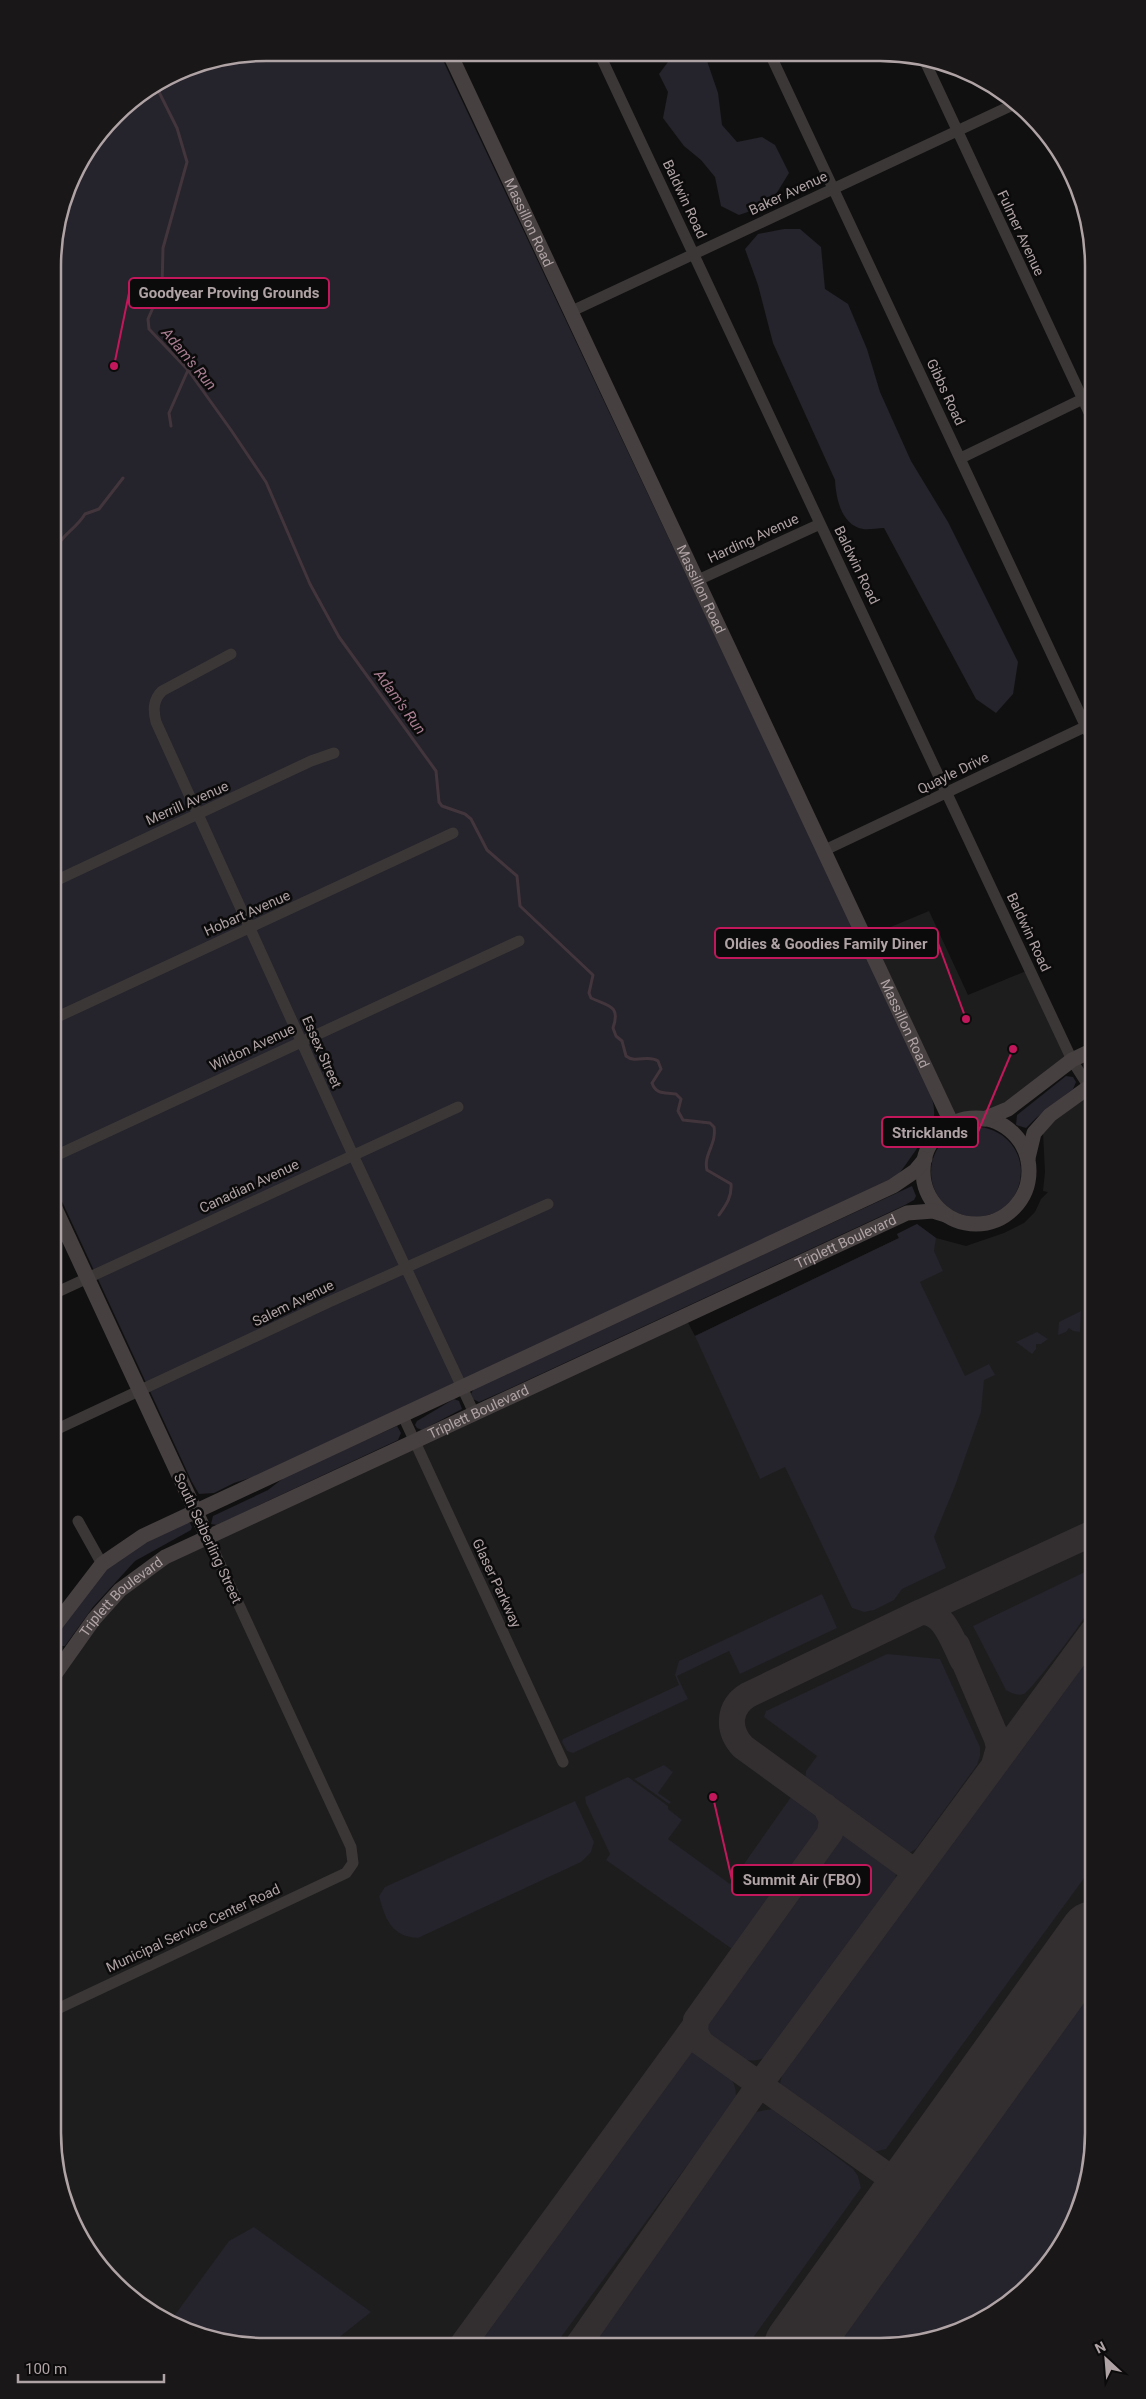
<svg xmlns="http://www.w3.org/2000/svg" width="1146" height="2399" font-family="Roboto,sans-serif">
  <rect width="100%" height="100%" fill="#111010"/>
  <path fill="#1e1d1d" d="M929,911L968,995L1026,971L1068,1060L991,1111L954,1117L869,936Z
    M1093,1088V2147L1077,2215L1041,2274L998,2311L936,2339L880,2346L225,2342L172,2325L125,2293L88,2251L60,2189L53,2133V1677L132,1579L684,1315L695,1336L899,1238L897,1234L917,1224L936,1238L966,1246L1004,1233L1024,1223L1035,1212L1041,1199L1048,1192L1043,1191L1045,1172L1043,1132L1052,1119Z"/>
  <path fill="#25232b" d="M266,53L440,54L929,1089C932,1098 935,1107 934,1117C933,1126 904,1169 896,1177L253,1477L234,1483L214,1493L199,1494L192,1482L53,1182V252L74,172L125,106L185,69Z
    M670,55H705L718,93L722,125L737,142L762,137L775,145L789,173L770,204L739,215L721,206L715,177L701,160L684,146L663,118L668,92L659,74L671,58Z
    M784,229H800L821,247L825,289L848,304L867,349L880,392L911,461L948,522L1018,662L1013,694L996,713L976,699L884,528C877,528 869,530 863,529C841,525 836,498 835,480L773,343L758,285L745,249L758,234Z
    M1066,1076L1073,1077L1076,1082L1073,1089L1036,1118L1026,1128L1016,1125L1017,1115Z
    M931 1172a45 45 0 1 1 90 0a45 45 0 1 1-90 0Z
    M912,1186L916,1196L914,1200L903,1206L504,1391L479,1402L473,1399L471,1394L474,1388Z
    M917,1224L936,1238L934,1251L943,1271L920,1282L965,1376L989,1364L995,1375L984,1380L981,1412L955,1486L934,1537L946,1568L902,1589L894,1600L874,1610L864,1612L852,1608L785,1467L760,1479L695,1336L899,1238L897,1234Z
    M1081,1311L1080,1332L1073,1331L1069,1328L1066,1332L1058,1335L1059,1322Z
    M1037,1332L1048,1339L1041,1344H1036V1349L1032,1354L1016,1342Z
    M454,1399L459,1401L462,1409L422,1430L417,1428L415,1425L417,1421Z
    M397,1426L401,1433L398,1440L217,1525L211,1524L213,1516L268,1490L286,1476Z
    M186,1523H190L192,1527L191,1530L135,1561L93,1607L65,1646H54L53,1637C70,1613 86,1585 108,1567C132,1548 159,1536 186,1523Z
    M1093,1568C1093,1579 1095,1592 1093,1603C1091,1612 1032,1690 1024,1694C1017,1696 1011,1693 1006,1690L973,1626Z
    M822,1594L837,1628L740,1674L729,1651L677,1676L688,1699L573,1753L567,1751L562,1742L563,1739L679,1685L675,1675L679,1661Z
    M1093,1639V1866L886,2149L873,2152L865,2150L783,2089L780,2083L785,2064Z
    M887,1654L940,1659L980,1747V1756L977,1765L916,1849L909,1853H903L809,1785L805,1781L806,1771L817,1756L764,1717L766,1711Z
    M664,1765L673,1772L658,1793L671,1802L669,1804L634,1779Z
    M628,1777L668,1806V1809L682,1820L668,1839L730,1884L791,1797H796L824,1816L827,1826L741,1946L732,1949L606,1860L610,1854L586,1803L585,1797Z
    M575,1801L594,1842L591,1852L581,1862L418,1938C392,1937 385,1919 379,1896L385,1887Z
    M847,1833L894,1866L897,1871L895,1879L767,2056C746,2071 714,2045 701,2027L703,2019L831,1844L840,1835Z
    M1093,1983V2147L1077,2215L1041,2274L998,2311L936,2339L880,2346H830Z
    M687,2047L693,2048C713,2062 738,2072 736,2099L556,2344H472L478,2329L681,2052Z
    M772,2109L853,2169L858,2176L861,2188L747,2346L583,2345L745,2121L755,2112Z
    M254,2227L371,2312L332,2343L225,2342L169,2323L229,2241Z"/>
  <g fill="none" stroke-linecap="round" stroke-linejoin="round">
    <path stroke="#43353c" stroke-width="3" d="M156,86L177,128L187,162L163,248L162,287L148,319L149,329L188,370L231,430L266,482L310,584L339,637L436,771L439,802L442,806L465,814L471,819L487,850L517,876L520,906L593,975L589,993L591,998C608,1006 621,1005 613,1028L616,1036L622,1041L626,1056C636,1064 647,1054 658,1061L661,1069L652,1083C656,1095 665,1092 676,1094L681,1099L678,1111L683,1120L710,1123L714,1127C717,1144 703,1155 707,1170L731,1184C732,1197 726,1205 719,1215
      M171,426L169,413L188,370
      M53,557C57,552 57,547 60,542C67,532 78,526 85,514L99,509L123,478"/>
    <path stroke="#332f30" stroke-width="26" d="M917,1614L1093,1533
      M957,1645L997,1739L999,1748L994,1765
      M825,1806L832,1820L830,1833L696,2020L695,2032L701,2043L909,2191
      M915,1872L743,1747C727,1730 728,1707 748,1695L921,1612C945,1610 954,1645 963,1661
      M463,2344L695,2026
      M578,2345L760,2084L1093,1631"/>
    <path stroke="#332f30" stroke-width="66" d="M797,2346L1093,1934"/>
    <path stroke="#3b3737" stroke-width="11" d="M600,55L1073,1062L1089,1087
      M771,56L1093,742
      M923,57L1093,421
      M572,311L1017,103
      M961,458L1093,394
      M698,580L820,524
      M231,654L162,691C153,700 153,710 156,722L353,1155L474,1413
      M825,850L1093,723
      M53,882L311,761L334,753
      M53,1019L453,833
      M53,1157L519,941
      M53,1294L458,1107
      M403,1416L563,1762
      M53,1431L329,1302L548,1204
      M78,1521L102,1564
      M53,2011L346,1873L353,1863L351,1847L208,1538"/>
    <g stroke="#464041" stroke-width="15">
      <path id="s1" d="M450,54L952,1124"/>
      <circle cx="976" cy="1171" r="53"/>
      <path d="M984,1119L1008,1109L1072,1060L1093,1050"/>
      <path d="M1028,1158L1034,1133L1050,1115L1093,1084"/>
      <path d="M53,1204L208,1538"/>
      <path d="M53,1628L102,1564L143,1536L893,1186L915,1171L925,1159"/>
      <path id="s2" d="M53,1677L94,1619L120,1590L165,1557L907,1213L933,1211L946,1215"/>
    </g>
  </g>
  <g text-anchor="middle" stroke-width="5" stroke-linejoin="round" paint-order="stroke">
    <g font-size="14" fill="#b0a3a6" stroke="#0c0b0b">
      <text transform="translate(788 193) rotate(-25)" y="5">Baker Avenue</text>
      <text transform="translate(685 199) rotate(65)" y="5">Baldwin Road</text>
      <text dy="5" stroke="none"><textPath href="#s1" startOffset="186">Massillon Road</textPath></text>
      <text transform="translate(1021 233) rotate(65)" y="5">Fulmer Avenue</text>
      <text transform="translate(946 392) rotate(65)" y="5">Gibbs Road</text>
      <text transform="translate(753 538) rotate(-25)" y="5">Harding Avenue</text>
      <text transform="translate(857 565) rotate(64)" y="5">Baldwin Road</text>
      <text dy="5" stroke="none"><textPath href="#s1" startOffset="591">Massillon Road</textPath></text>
      <text transform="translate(953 773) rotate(-26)" y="5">Quayle Drive</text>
      <text transform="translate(187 803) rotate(-24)" y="5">Merrill Avenue</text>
      <text transform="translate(247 913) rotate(-24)" y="5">Hobart Avenue</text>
      <text transform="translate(1029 932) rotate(65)" y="5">Baldwin Road</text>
      <text dy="5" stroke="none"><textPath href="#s1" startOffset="1071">Massillon Road</textPath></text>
      <text transform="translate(252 1047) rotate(-25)" y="5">Wildon Avenue</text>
      <text transform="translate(322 1052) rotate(66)" y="5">Essex Street</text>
      <text transform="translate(249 1186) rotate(-25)" y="5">Canadian Avenue</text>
      <text dy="5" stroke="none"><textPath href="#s2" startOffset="916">Triplett Boulevard</textPath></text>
      <text transform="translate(293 1303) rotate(-26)" y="5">Salem Avenue</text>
      <text dy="5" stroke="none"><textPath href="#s2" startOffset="511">Triplett Boulevard</textPath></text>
      <text transform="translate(208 1538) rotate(65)" y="5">South Seiberling Street</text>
      <text transform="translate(497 1583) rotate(65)" y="5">Glaser Parkway</text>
      <text dy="5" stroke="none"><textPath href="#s2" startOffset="106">Triplett Boulevard</textPath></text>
      <text transform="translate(193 1928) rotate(-25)" y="5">Municipal Service Center Road</text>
    </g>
    <g font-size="15" font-style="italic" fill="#a87e91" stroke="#0c0b0b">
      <text transform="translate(189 359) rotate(50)" y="5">Adam's Run</text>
      <text transform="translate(400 702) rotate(54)" y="5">Adam's Run</text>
    </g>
  </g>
  <path d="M0 0H1146V2399H0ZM266 61H880A205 205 0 0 1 1085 266V2133A205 205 0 0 1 880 2338H266A205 205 0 0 1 61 2133V266A205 205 0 0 1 266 61Z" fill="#191717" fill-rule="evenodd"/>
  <path fill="none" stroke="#b0a3a6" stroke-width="2.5" d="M266 61H880A205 205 0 0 1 1085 266V2133A205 205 0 0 1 880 2338H266A205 205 0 0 1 61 2133V266A205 205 0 0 1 266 61Z"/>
  <path fill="none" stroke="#c2185b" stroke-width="2" d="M114 366L129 293M966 1019L938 943M1013 1049L978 1132M713 1797L732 1880"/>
  <g fill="#c2185b" stroke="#0c0b0b" stroke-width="2">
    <circle cx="114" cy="366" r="5"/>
    <circle cx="966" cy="1019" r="5"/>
    <circle cx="1013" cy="1049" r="5"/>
    <circle cx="713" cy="1797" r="5"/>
  </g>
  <g fill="#0c0b0b" stroke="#c2185b" stroke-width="2">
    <rect x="129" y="278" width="200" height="30" rx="5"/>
    <rect x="715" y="928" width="223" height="30" rx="5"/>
    <rect x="882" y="1117" width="96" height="30" rx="5"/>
    <rect x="732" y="1865" width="139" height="30" rx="5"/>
  </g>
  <g font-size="15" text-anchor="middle" font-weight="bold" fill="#b0a3a6">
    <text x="229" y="298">Goodyear Proving Grounds</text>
    <text x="826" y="949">Oldies &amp; Goodies Family Diner</text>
    <text x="930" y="1138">Stricklands</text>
    <text x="802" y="1885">Summit Air (FBO)</text>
  </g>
  <g transform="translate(1106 2359) rotate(334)" stroke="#0c0b0b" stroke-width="4" paint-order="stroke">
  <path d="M0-4L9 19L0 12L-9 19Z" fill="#b0a3a6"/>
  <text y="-8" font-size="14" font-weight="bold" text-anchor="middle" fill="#b0a3a6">N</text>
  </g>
  <path d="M18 2374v8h146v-8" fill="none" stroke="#b0a3a6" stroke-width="2.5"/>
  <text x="25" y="2374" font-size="15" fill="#b0a3a6" stroke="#0c0b0b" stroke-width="4" paint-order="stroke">100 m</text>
</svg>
